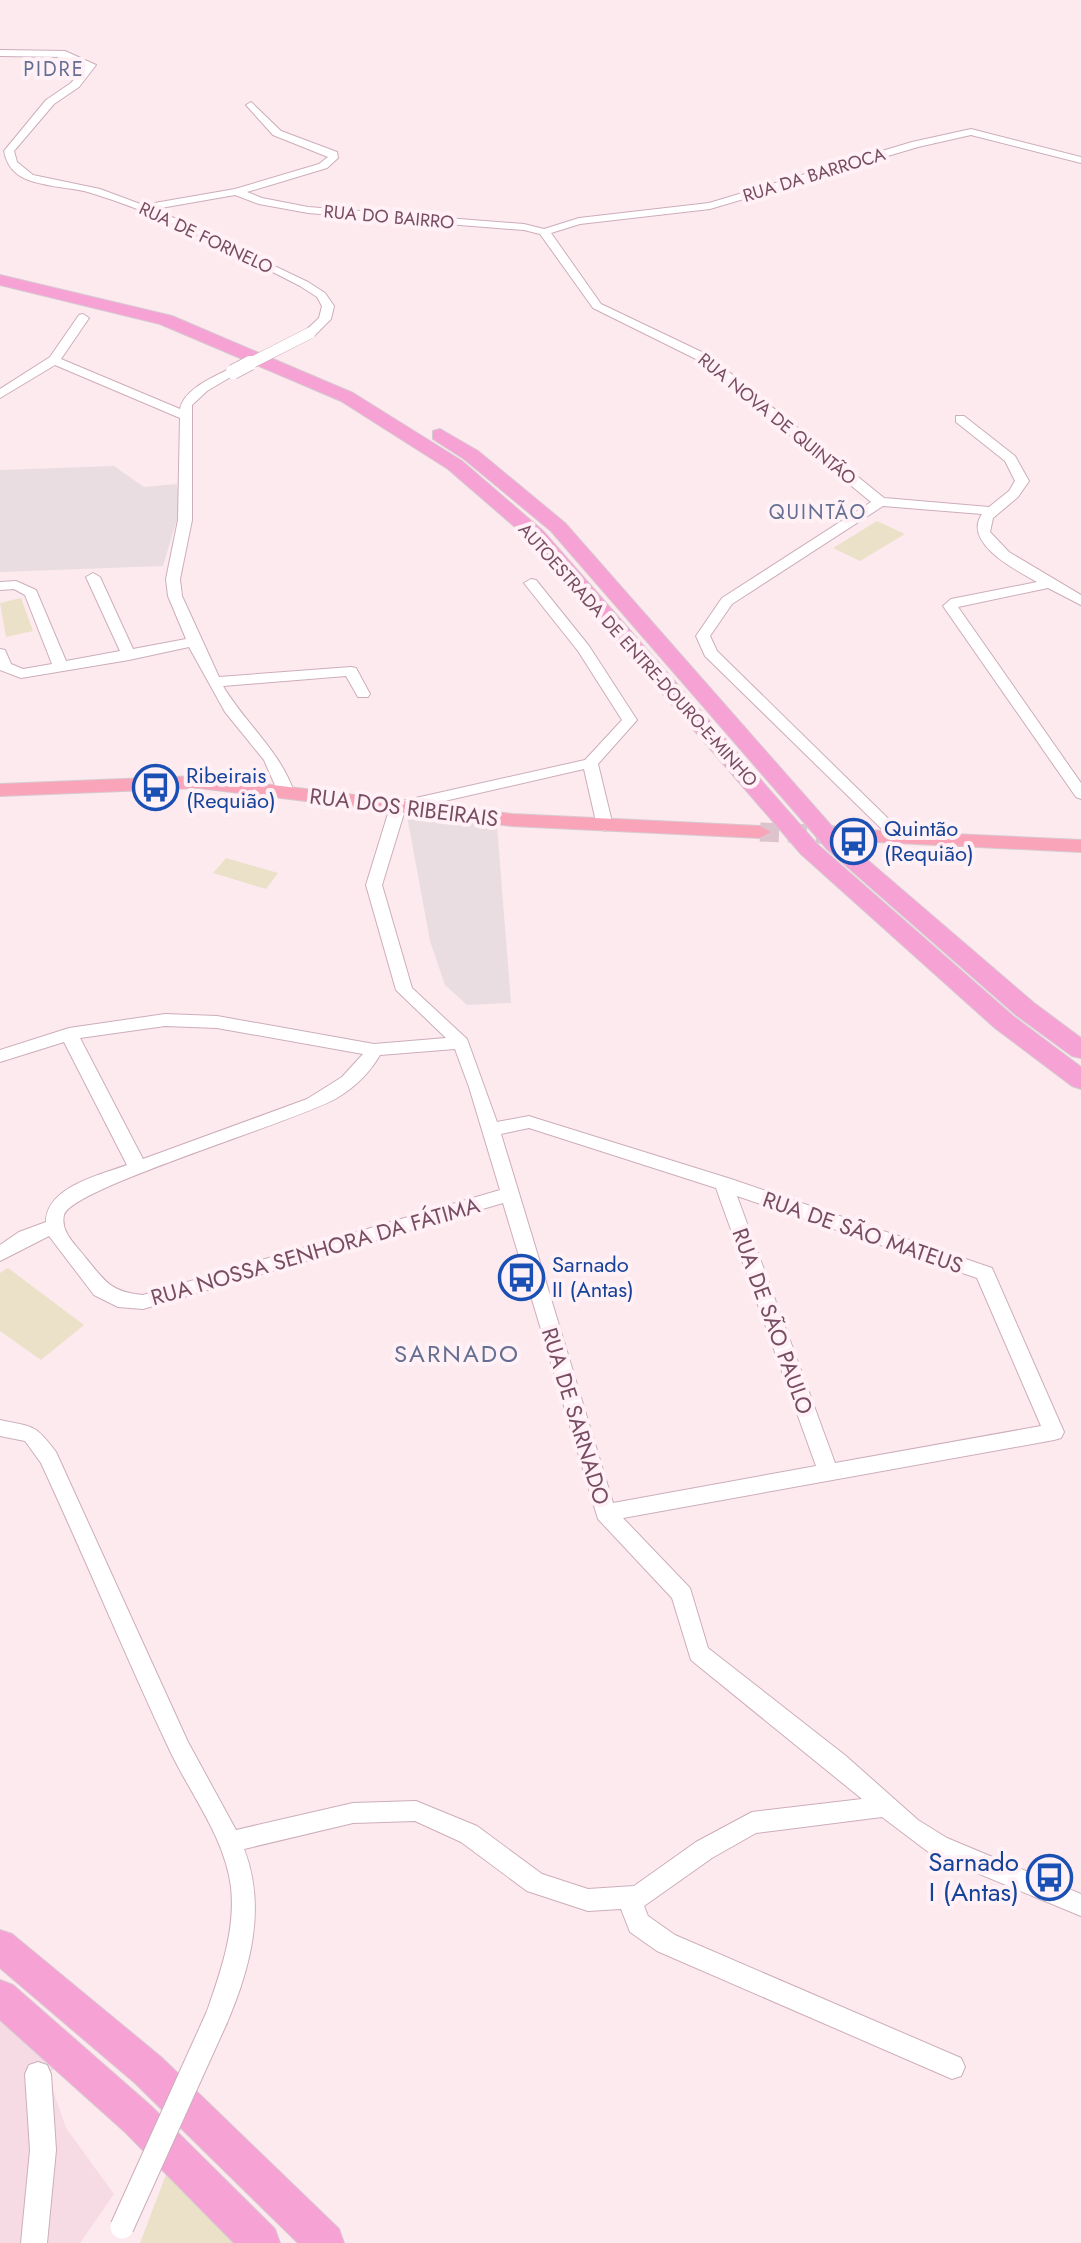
<svg xmlns="http://www.w3.org/2000/svg" width="1081" height="2243" font-family="Jost,sans-serif">
  <rect width="100%" height="100%" fill="#fdeaef"/>
  <path fill="#f6dbe4" d="M0,2020L55,2067L48,2076L66,2128L114,2194L80,2243H0Z"/>
  <path fill="#e9dde2" d="M114,466L144,487L177,484L180,509L163,566L0,572V470Z
    M407,816L497,826L511,1003L467,1005L445,985L430,941Z"/>
  <path fill="#ebe1c8" d="M877,521L905,534L860,561L833,548Z
    M21,598L33,631L6,637L0,603Z
    M226,858L278,873L266,889L213,873Z
    M8,1268L84,1325L41,1360L0,1331V1273Z
    M167,2172L238,2243H140Z"/>
  <g fill="none" stroke-linecap="round" stroke-linejoin="round">
    <path stroke="#dcc3cc" stroke-width="19" stroke-dasharray="19 9" stroke-linecap="butt" d="M760,832L843,835"/>
    <defs>
      <path id="minor" d="M0,50L65,51L96,65L79,87L54,104L14,151L17,162L33,175L100,189L143,205L235,189L319,164L328,157L273,135L246,105L251,102L281,131L337,152L338,158L327,168L247,192L262,198L308,207L524,224L544,229L579,218L709,203L912,142L971,129L1081,157V163L971,135L918,147L710,209L580,224L551,233L601,304L708,355L884,498L989,507L1009,491L1015,481L1005,461L956,422V416H964L1015,456L1029,481L1018,497L993,518L990,532L1009,552L1081,595V605L1048,588L958,607L1081,783V799L1076,797L943,606L951,599L1037,582C1016,570 962,543 982,514L883,506L732,604L710,636L717,651L908,838L906,841H894L705,656L696,636L722,598L871,502L700,361L593,308L540,234L524,230L308,213L259,204L235,195L155,209L308,282L325,293L334,306L331,319L314,336H306V330L319,318L322,306L317,297L300,286C233,252 164,215 91,193C75,188 59,188 43,184C22,180 8,172 4,151L46,100L71,83L85,66L64,57L0,56Z
        M83,314L89,318L61,359L180,409C184,389 212,378 229,369L239,372L207,391L192,405V520L180,579L182,596L219,677L351,667L356,668L370,694L368,697H358L346,676L223,686C245,723 280,751 294,792L291,795L286,797L278,792L264,760L225,712L189,647L129,660L21,678L0,670V649L5,650L11,664L23,669L52,664L25,595L14,589L0,590V582L16,581L36,590L66,661L120,651L86,577L93,573L100,577L133,649L186,639L168,596L166,579L178,520L180,418L55,365L0,398V389L50,357L79,315Z
        M531,579L536,580L589,646L637,720L598,764L613,826L605,831L597,826L584,769L405,810L382,885L412,988L467,1039L497,1122L529,1116L535,1118L731,1179L992,1268L1064,1432L1061,1438L1054,1440L623,1518L690,1588L708,1648L846,1756L918,1820L947,1838L1081,1894V1916L931,1854L882,1817L756,1833L712,1858L644,1906L648,1916L675,1935L961,2058L965,2067L961,2076L952,2079L657,1951L630,1932L621,1909L588,1911L527,1891L461,1842L415,1821L353,1823L244,1849C267,1907 250,1970 226,2025L217,2029L208,2025L205,2017C219,1976 236,1932 231,1887C225,1838 191,1795 170,1751C125,1655 85,1558 41,1463L25,1441L0,1436V1420C34,1427 35,1424 56,1452L188,1742L236,1830L353,1803L416,1801L477,1826L542,1874L588,1889L634,1886L696,1842L752,1812L862,1799L691,1660L672,1598L598,1519L503,1203L143,1309L118,1307L94,1295L49,1236L0,1261V1245L19,1232L46,1222C46,1187 100,1175 127,1165L64,1042L0,1062V1050L69,1028L165,1014L217,1016L374,1044L446,1038L396,990L366,885L390,807L398,802L585,760L622,720L578,651L524,583ZM165,1026L217,1028L363,1054L342,1077L307,1099L143,1159L80,1038ZM455,1049L469,1087L500,1190L143,1295C110,1292 105,1281 85,1257C76,1245 60,1232 64,1215C71,1188 298,1121 337,1098C355,1087 369,1074 380,1055ZM529,1128L716,1188L816,1466L613,1503L501,1134ZM737,1196L977,1278L1041,1426L835,1463Z
        M38,2062L47,2065L51,2074L56,2150L47,2243H21L30,2150L25,2074L29,2065Z"/>
      <path id="major" d="M198,776L512,814L760,826L771,832L760,838L512,826L198,788L0,796V784Z
        M843,829L1081,840V852L836,840L832,835L836,830Z"/>
      <path id="highway" d="M0,275L172,316L353,393L462,461L543,531L817,844L1013,1016L1081,1067V1089L1072,1086L995,1028L801,854L529,539L448,469L341,401L160,324L0,285Z
        M440,429L478,451L565,523L843,839L1034,1003L1081,1038V1058L1072,1056L1016,1015L827,849L551,531L464,459L433,439V431Z
        M0,1930L12,1934L161,2057L339,2229L344,2243H298L135,2083L0,1968Z
        M0,1980L13,1985L151,2106L275,2229L280,2243H234L125,2132L0,2020Z"/>
    </defs>
    <use href="#minor" stroke="#cdadbb" stroke-width="2"/>
    <use href="#major" stroke="#d6cad0" stroke-width="2"/>
    <use href="#highway" stroke="#d6cad0" stroke-width="2"/>
    <use href="#minor" fill="#fff" fill-rule="evenodd"/>
    <use href="#major" fill="#faa4b9" fill-rule="evenodd"/>
    <use href="#highway" fill="#f6a2d5" fill-rule="evenodd"/>
    <defs>
      <path id="minor-bridge-far2" d="M247,365L310,333"/>
      <path id="minor-bridge-far1" d="M233,372L250,363"/>
      <path id="minor-bridge" d="M122,2227L217,2017"/>
    </defs>
    <use href="#minor-bridge-far2" stroke="#cdadbb" stroke-width="12" stroke-linecap="butt"/>
    <use href="#minor-bridge-far1" stroke="#cdadbb" stroke-width="16" stroke-linecap="butt"/>
    <use href="#minor-bridge" stroke="#cdadbb" stroke-width="25" stroke-linecap="butt"/>
    <use href="#minor-bridge-far2" stroke="#fff" stroke-width="11"/>
    <use href="#minor-bridge-far1" stroke="#fff" stroke-width="14"/>
    <use href="#minor-bridge" stroke="#fff" stroke-width="23"/>
  </g>
  <defs>
    <symbol id="bus-ring" viewBox="-11 -11 22 22"><circle r="9.5" fill="#fff1f5" stroke="#1a4fb4" stroke-width="1.5"/><path d="M-5-6H5V4H4V6H2V4H-2V6H-4V4H-5ZM-3.5-4V0h7V-4ZM-3.5 1.2v1.5H-2V1.2ZM2 1.2v1.5H3.5V1.2Z" fill="#1a4fb4"/></symbol>
  </defs>
  <g fill-rule="evenodd">
    <use href="#bus-ring" x="130" y="762" width="51" height="51"/>
    <use href="#bus-ring" x="828" y="816" width="51" height="51"/>
    <use href="#bus-ring" x="496" y="1252" width="51" height="51"/>
    <use href="#bus-ring" x="1024" y="1852" width="51" height="51"/>
  </g>
  <g text-anchor="middle" stroke-width="8" stroke-linejoin="round" paint-order="stroke">
    <g font-size="18" fill="#784d63" stroke="#fff1f5">
      <text transform="translate(814 175) rotate(-17)" y="6">RUA DA BARROCA</text>
      <text transform="translate(389 217) rotate(5)" y="6">RUA DO BAIRRO</text>
      <text transform="translate(206 238) rotate(25)" y="6">RUA DE FORNELO</text>
      <text transform="translate(777 419) rotate(39)" y="6">RUA NOVA DE QUINTÃO</text>
      <text transform="translate(638 655) rotate(48)" y="6">AUTOESTRADA DE ENTRE-DOURO-E-MINHO</text>
    </g>
    <g font-size="20" letter-spacing="2" fill="#656f93" stroke="#fff1f5">
      <text x="54" y="76">PIDRE</text>
      <text x="818" y="519">QUINTÃO</text>
    </g>
    <g font-size="22" fill="#164399" stroke="#fff1f5" text-anchor="start">
      <text x="186" y="783">Ribeirais<tspan x="186" dy="25">(Requião)</tspan></text>
      <text x="884" y="836">Quintão<tspan x="884" dy="25">(Requião)</tspan></text>
      <text x="552" y="1272">Sarnado<tspan x="552" dy="25">II (Antas)</tspan></text>
    </g>
    <g font-size="22" fill="#784d63" stroke="#fff1f5">
      <text transform="translate(404 807) rotate(7)" y="8">RUA DOS RIBEIRAIS</text>
      <text transform="translate(863 1232) rotate(19)" y="8">RUA DE SÃO MATEUS</text>
      <text transform="translate(315 1251) rotate(-16)" y="8">RUA NOSSA SENHORA DA FÁTIMA</text>
      <text transform="translate(773 1321) rotate(70)" y="8">RUA DE SÃO PAULO</text>
      <text transform="translate(576 1416) rotate(73)" y="8">RUA DE SARNADO</text>
    </g>
    <g font-size="24" letter-spacing="2" fill="#656f93" stroke="#fff1f5">
      <text x="457" y="1362">SARNADO</text>
    </g>
    <g font-size="26" fill="#164399" stroke="#fff1f5" text-anchor="end">
      <text x="1019" y="1871">Sarnado<tspan x="1019" dy="30">I (Antas)</tspan></text>
    </g>
  </g>
</svg>
